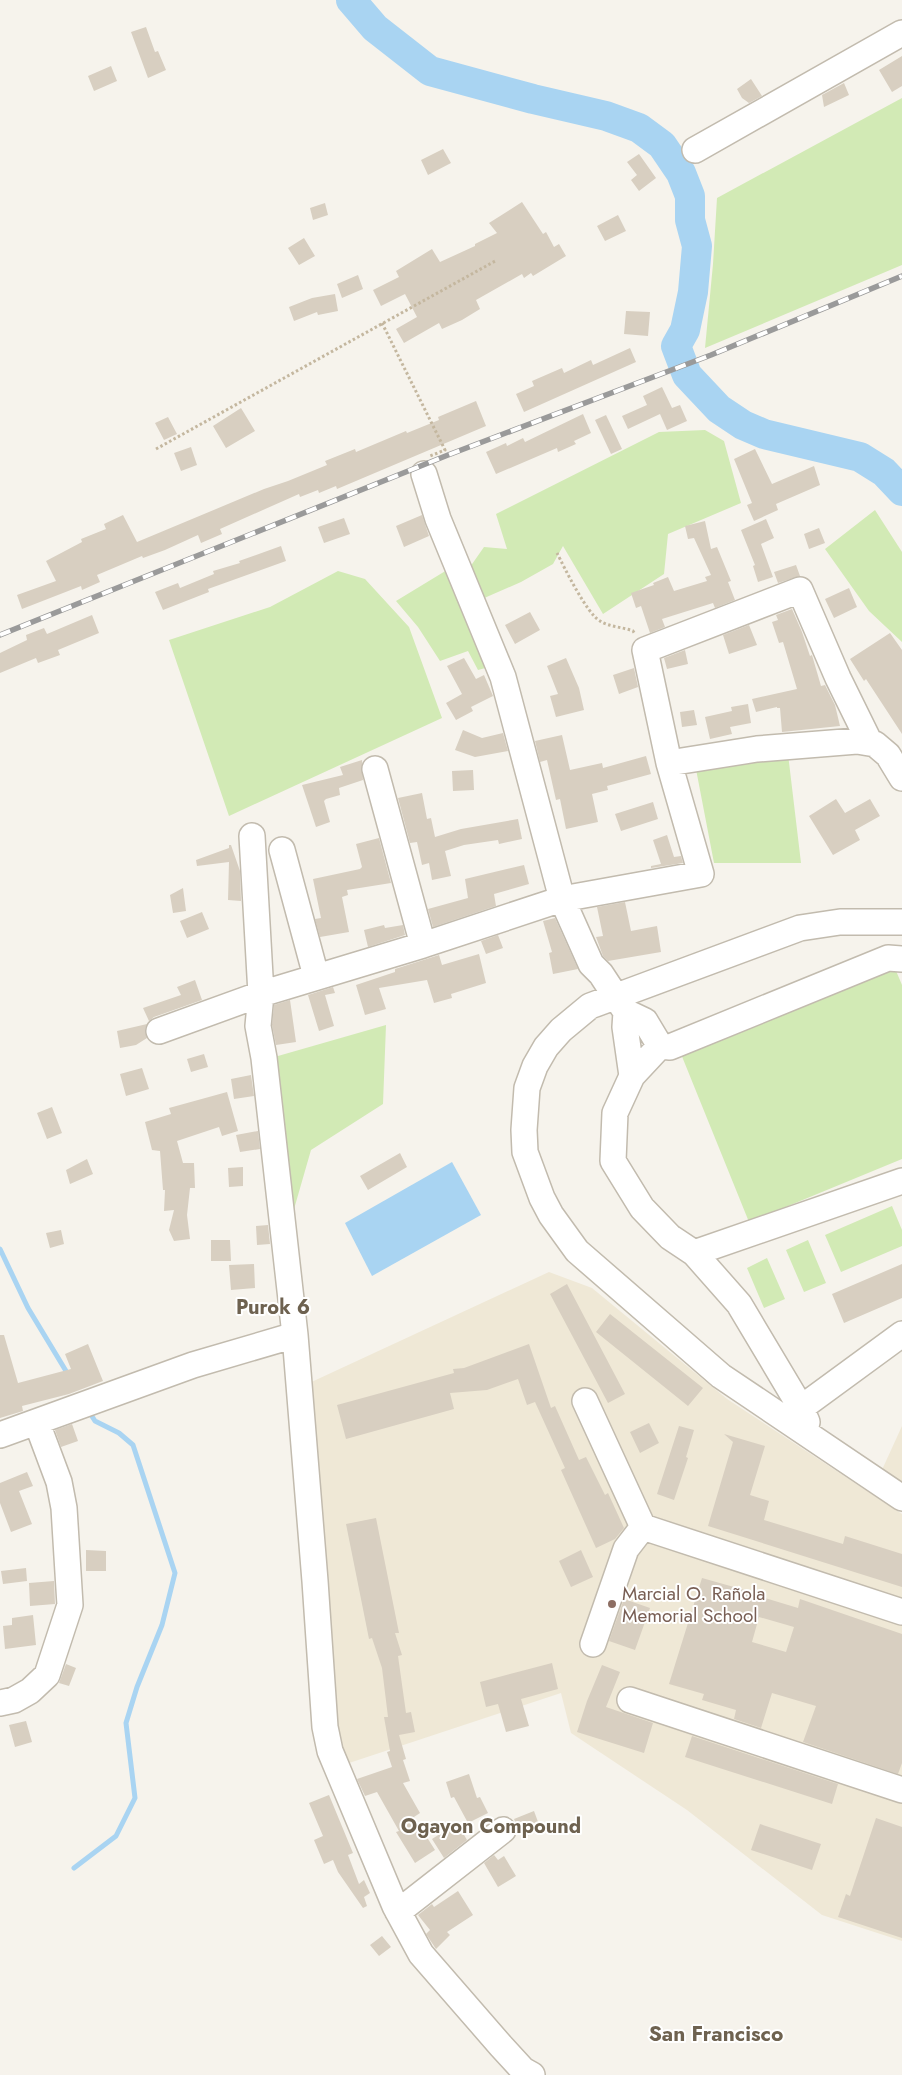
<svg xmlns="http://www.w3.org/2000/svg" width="902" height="2075" font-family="Jost,sans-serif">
  <rect width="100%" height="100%" fill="#f6f3ec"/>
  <path fill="#efe8d6" d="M549,1272L592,1288L727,1399L902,1514V1941L822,1915L687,1810L571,1733L561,1693L343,1765L332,1733L305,1385Z
    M902,1426V1486L881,1472Z"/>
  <path fill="#d2eab5" d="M902,98V265L705,348L713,264L717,198Z
    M705,430L724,441L741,503L668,534L664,574L603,614L563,546L553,564L521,582L482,599L470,567L484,547L507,549L496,514L659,432Z
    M875,510L902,552V642L869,611L825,549Z
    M447,570L489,667L478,670L468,651L440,661L418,627L396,601Z
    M338,571L365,579L409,627L442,718L229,816L169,640L270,607Z
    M788,754L801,863H714L695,764Z
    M894,966L902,985V1159L749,1222L681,1054Z
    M386,1025L383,1104L311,1150L290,1223L271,1058Z
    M892,1206L902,1230V1246L841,1272L825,1235Z
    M808,1240L826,1283L804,1292L786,1250Z
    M767,1258L785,1299L764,1308L747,1268Z"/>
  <path fill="#a9d4f2" d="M452,1162L481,1215L372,1276L345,1223Z"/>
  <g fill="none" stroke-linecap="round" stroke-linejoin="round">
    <path stroke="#a9d4f2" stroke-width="5" d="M0,1249L28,1308L69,1376
      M74,1868L116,1836L135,1798L126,1723L137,1687L162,1625L175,1573L133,1445L119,1433L95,1421L88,1410"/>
    <path stroke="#a9d4f2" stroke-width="30" d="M351,0L375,28L430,71L533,99L606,116L639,128L662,145L681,173L690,196V220L697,246L693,292L685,330L676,346L687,375L719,409L743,425L764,434L860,457L884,472L902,491"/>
  </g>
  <path fill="#d8cfc1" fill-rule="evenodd" d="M146,27L155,52L158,51L166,70L148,78L131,32Z
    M902,56V86L892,92L879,70Z
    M111,66L117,81L94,91L88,76Z
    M751,79L762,96L749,103L742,98L737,89Z
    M844,83L849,95L824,107L822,95Z
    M443,149L451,163L428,175L421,160Z
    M639,154L656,178L639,191L631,180L637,175L627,162Z
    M522,202L543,234L546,232L554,247L559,244L566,256L533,276L531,273L524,278L522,274L476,300L480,309L462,320L442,329L439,323L404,343L396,329L417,317L405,294L381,306L373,290L399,277L396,271L432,249L440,262L475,246V244L497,233L489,223Z
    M325,203L328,215L313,220L310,208Z
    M618,215L626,231L605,241L597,226Z
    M304,238L315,256L299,265L288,248Z
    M358,275L363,289L342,298L337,284Z
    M335,294L338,311L318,315L317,312L294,321L289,307L312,298Z
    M626,311L650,312L648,336L624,334Z
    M630,348L636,362L524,412L516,394L534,386L532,381L562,368L564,373L591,360L593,365Z
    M662,387L672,408L680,405L687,421L667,430L660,414L628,429L622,416L647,405L643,396Z
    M476,401L486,426L337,489L336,486L319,493L318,490L300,497L299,494L220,529L222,534L201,543L198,535L165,550L143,558L142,556L97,575L100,582L82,590L81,586L22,609L17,595L56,581L46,561L82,542L81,539L106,529L104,524L123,515L137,542L264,489L288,481L327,465L325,461L355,449L356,452L406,431L407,433L439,420L438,417Z
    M241,408L255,431L226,448L213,426Z
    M583,414L591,433L574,441L576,444L558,452L557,448L496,474L486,452L506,443L507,446L523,438L525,442Z
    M606,415L622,449L611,454L595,420Z
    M168,417L177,434L164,440L155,423Z
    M191,447L197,465L181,471L174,453Z
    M755,449L772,484L814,466L820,485L776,504L778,510L754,521L747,505L752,503L734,459Z
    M422,515L429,536L404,547L396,526Z
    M344,518L350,534L324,543L318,527Z
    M766,519L774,538L761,544L773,577L758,582L753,566L755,565L741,530Z
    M705,521L711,549L717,547L731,581L728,582L735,600L715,608L713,603L662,619L665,627L650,633L641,606L636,608L631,593L654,585L653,583L668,577L674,591L707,581L705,577L711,575L694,538L688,539L685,526Z
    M819,528L825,543L809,549L804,534Z
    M281,546L286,561L208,589L209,592L163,610L155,592L178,583L180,588L214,574L213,571L240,563L239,561Z
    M796,565L800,576L778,583L774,572Z
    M849,588L857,607L834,618L825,599Z
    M792,609L802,632L810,656L812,655L821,686L825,685L835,705L840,726L782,732L780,708H777V707L756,712L752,699L797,689L783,642L779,643L772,622L778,620L776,615Z
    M530,612L540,630L515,644L505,625Z
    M92,615L99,633L58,650L60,655L38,663L36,658L0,673V653L27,640L26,635L44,628L47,634Z
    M749,625L757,645L729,654L723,635Z
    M890,633L902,650V734L866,679L864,681L850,659Z
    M685,650L688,664L667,669L664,658Z
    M464,658L476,679L484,675L493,696L471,707L473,711L456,720L446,703L462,694L447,666Z
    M566,658L579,688L584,710L556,717L550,696L558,694L547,666Z
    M634,668L638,687L619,694L613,675Z
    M748,704L751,723L730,727L732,734L710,739L705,717L732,711L731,707Z
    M694,710L697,725L682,727L680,712Z
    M463,730L482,738L503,733L508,751L475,757L455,750Z
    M562,735L570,770L602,763L603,768L646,756L651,774L607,786L608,790L592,794L598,822L566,829L560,799L556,800L547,760L540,762L535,741Z
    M362,760L363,780L339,788L340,795L326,799L324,801L330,822L316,827L302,785L343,775L340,767Z
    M473,770L474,790L453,791L452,771Z
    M422,793L427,819L431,818L435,837L461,829L518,819L522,839L499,844L498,840L464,845L445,851L451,876L432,880L429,863L422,865L417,842L410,843L398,798Z
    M836,799L845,813L870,799L880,816L855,830L860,840L833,855L809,816Z
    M653,802L658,819L621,831L615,814Z
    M667,835L674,857L681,856L683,863L651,868V866L661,864L653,840Z
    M379,838L391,883L347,890L348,895L342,897L349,932L320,937L315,919L321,918L313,879L360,869L362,867L356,844Z
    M229,845H231L240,871L241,901L228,900L229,862L197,866L196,860L229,848Z
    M524,865L529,884L494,894L496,906L433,927L428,909L468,898L465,879Z
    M183,888L186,911L173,913L170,895Z
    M625,902L631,931L657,926L661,952L608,961L603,956L596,937L603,936L597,907Z
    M202,912L209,929L187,938L180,921Z
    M555,918L578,969L553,974L549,953L552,952L543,921Z
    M384,925L385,928L403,925L405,935L368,947L364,930Z
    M498,935L503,948L486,954L481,941Z
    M479,954L486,983L451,994L452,998L434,1003L427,980L379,988L386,1009L365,1015L356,985L395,972V969L439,955L442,965Z
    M195,980L202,1000L154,1017L149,1021L143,1008L181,995L177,987Z
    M333,987L335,993L325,995L334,1026L319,1031L308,995Z
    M290,1000L296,1042L276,1045L272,1025L274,1005Z
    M147,1024L145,1029L147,1038L136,1045L120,1048L117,1031Z
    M204,1054L208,1067L191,1072L187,1059Z
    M142,1068L149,1089L126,1096L120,1074Z
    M251,1075L254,1096L234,1099L231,1079Z
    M227,1092L238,1131L222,1136L219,1127L177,1141L183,1163H194L195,1188H190L187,1215L190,1239L174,1241L169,1230L174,1210L164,1211L165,1190H163L160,1151L152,1150L145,1122L171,1114L169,1108Z
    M52,1107L62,1133L47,1139L37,1113Z
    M258,1131L260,1149L240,1152L236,1135Z
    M400,1153L407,1167L368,1190L360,1176Z
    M87,1159L93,1174L70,1184L66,1170Z
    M243,1167V1186L229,1187L228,1168Z
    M268,1225L270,1244L257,1245L256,1226Z
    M61,1230L64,1244L50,1248L46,1233Z
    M211,1240H230L231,1261H211Z
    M254,1264L255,1288L231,1290L229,1265Z
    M902,1264V1298L844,1323L832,1294Z
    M567,1284L625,1394L608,1403L550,1294Z
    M610,1314L703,1388L688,1406L596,1332Z
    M0,1335H4L18,1383L71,1369L65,1354L88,1344L103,1381L69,1394L22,1406L23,1411L0,1418Z
    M529,1344L551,1408L555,1406L579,1460L586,1457L605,1495L608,1493L624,1528L615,1539L596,1548L561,1470L565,1468L535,1402L527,1405L518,1379L487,1390L450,1393L454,1409L346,1439L337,1405L454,1373L453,1369L464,1368Z
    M649,1423L659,1443L640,1453L630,1432Z
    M72,1424L78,1441L61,1447L55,1430Z
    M679,1426L694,1430L686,1457L688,1458L674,1500L657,1494Z
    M724,1434L765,1446L750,1495L769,1501L764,1520L843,1544L845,1536L902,1554V1587L708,1526L733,1442Z
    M27,1472L33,1486L19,1491L32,1524L11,1532L0,1503V1483Z
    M376,1518L399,1633H395L402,1655L398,1656L406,1713L411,1712L415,1732L399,1735L406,1759L403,1760L410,1781L403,1783L420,1813L414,1817L435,1850L415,1863L396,1832L399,1831L377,1792L365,1796L357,1779L392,1767L387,1752L390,1751L384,1717H388L382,1668L372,1638L369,1639L346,1524Z
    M86,1550L106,1551V1571H86Z
    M581,1550L593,1577L571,1587L559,1561Z
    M26,1568L27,1581L3,1584L1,1571Z
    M702,1578L766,1596L765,1598L798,1608L800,1599L902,1634V1763L898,1774L803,1742L816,1706L772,1693L761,1728L734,1719L736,1710L702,1700L704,1694L669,1684ZM759,1617L794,1627L786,1652L752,1642Z
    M54,1581L55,1604L30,1606L29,1583Z
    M624,1599L650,1608L635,1650L609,1641Z
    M33,1615L36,1645L5,1649L3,1626L12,1625V1618Z
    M552,1663L558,1689L521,1699L529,1726L506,1732L498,1704L486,1707L480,1682Z
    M66,1664L76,1668L69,1686L59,1683Z
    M602,1665L620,1672L606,1707L653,1723L644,1753L577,1732L587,1701Z
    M26,1721L32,1742L15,1747L9,1725Z
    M692,1736L838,1784L832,1804L685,1757Z
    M469,1774L477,1798L480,1797L488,1813L468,1823L454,1797L451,1798L446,1782Z
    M329,1795L353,1853L348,1855L359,1884L364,1880L370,1893L364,1897L367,1906L363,1908L338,1872L333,1860L324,1864L314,1840L323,1836L309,1803Z
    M534,1811L541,1830L522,1838L514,1819Z
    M876,1818L902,1827V1938L838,1917L846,1894L850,1896Z
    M457,1823L467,1840L444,1858L432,1839Z
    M760,1824L821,1844L812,1870L751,1850Z
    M494,1855L498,1860L504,1856L516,1876L498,1887L484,1863Z
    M458,1891L473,1915L447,1932L450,1935L436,1949L426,1934L430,1930L418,1915L432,1904L434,1907Z
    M382,1936L391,1947L379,1956L370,1945Z"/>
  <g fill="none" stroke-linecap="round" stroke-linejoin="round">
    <defs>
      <path id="minor" d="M695,150L902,33
        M424,474L438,519L503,677L562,899L591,964L601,974L626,1012L625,1027L632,1076
        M669,763L757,749L857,741L875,744L888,755L902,778
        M375,769L423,945
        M252,836L261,994L258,1026L264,1058L295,1335L315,1581L325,1727L330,1751L395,1906L421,1954L501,2046L523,2070L532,2075
        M282,850L316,976
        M902,922H840L800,928L590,1006L561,1030L546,1047L535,1066L527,1088L524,1130L525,1152L542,1198L551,1215L577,1251L721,1376L902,1498
        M626,1012L645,1021L660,1046L670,1047L888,958L902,959
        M159,1031L261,994L423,945L562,899L701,874L669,763L645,650L800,590L838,678L870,743
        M660,1046L632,1076L615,1113L613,1161L642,1208L670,1237L694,1253L739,1304L801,1408
        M694,1253L902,1181
        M585,1401L643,1527L902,1612
        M807,1422L801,1408L902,1334
        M0,1435L193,1365L295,1335
        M593,1644L626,1549L643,1527
        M630,1700L902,1790
        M0,1703L14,1700L30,1691L47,1675L70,1605L64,1508L59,1482L37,1423
        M398,1912L503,1830"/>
    </defs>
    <use href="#minor" stroke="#c2bbae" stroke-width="28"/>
    <path stroke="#c4b79f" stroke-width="3" stroke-dasharray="2.5 2.5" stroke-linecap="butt" d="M382,323L445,450L430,456
      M156,449L497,260
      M557,553C564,567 587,614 600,621C609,627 623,627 633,631L635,634"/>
    <use href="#minor" stroke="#fff" stroke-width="25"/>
    <defs>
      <path id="rail" d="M0,635L448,455L711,355L902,276"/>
    </defs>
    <use href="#rail" stroke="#9a9a9a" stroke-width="5.5"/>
    <use href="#rail" stroke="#fff" stroke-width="4" stroke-dasharray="11" stroke-linecap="butt"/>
  </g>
  <circle fill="#8d6e63" stroke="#fff" stroke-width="2" cx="612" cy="1604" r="5"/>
  <g text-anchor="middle" stroke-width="4" stroke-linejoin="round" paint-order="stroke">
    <g font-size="19" fill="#785e54" stroke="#fff" text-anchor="start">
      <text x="622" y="1600">Marcial O. Rañola<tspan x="622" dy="22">Memorial School</tspan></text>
    </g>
    <g font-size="20" font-weight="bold" fill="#6e6250" stroke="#fff">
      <text x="273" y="1314">Purok 6</text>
      <text x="491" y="1833">Ogayon Compound</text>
    </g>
    <g font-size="21" font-weight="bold" fill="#6e6250" stroke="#fff">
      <text x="716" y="2041">San Francisco</text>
    </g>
  </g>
</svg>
